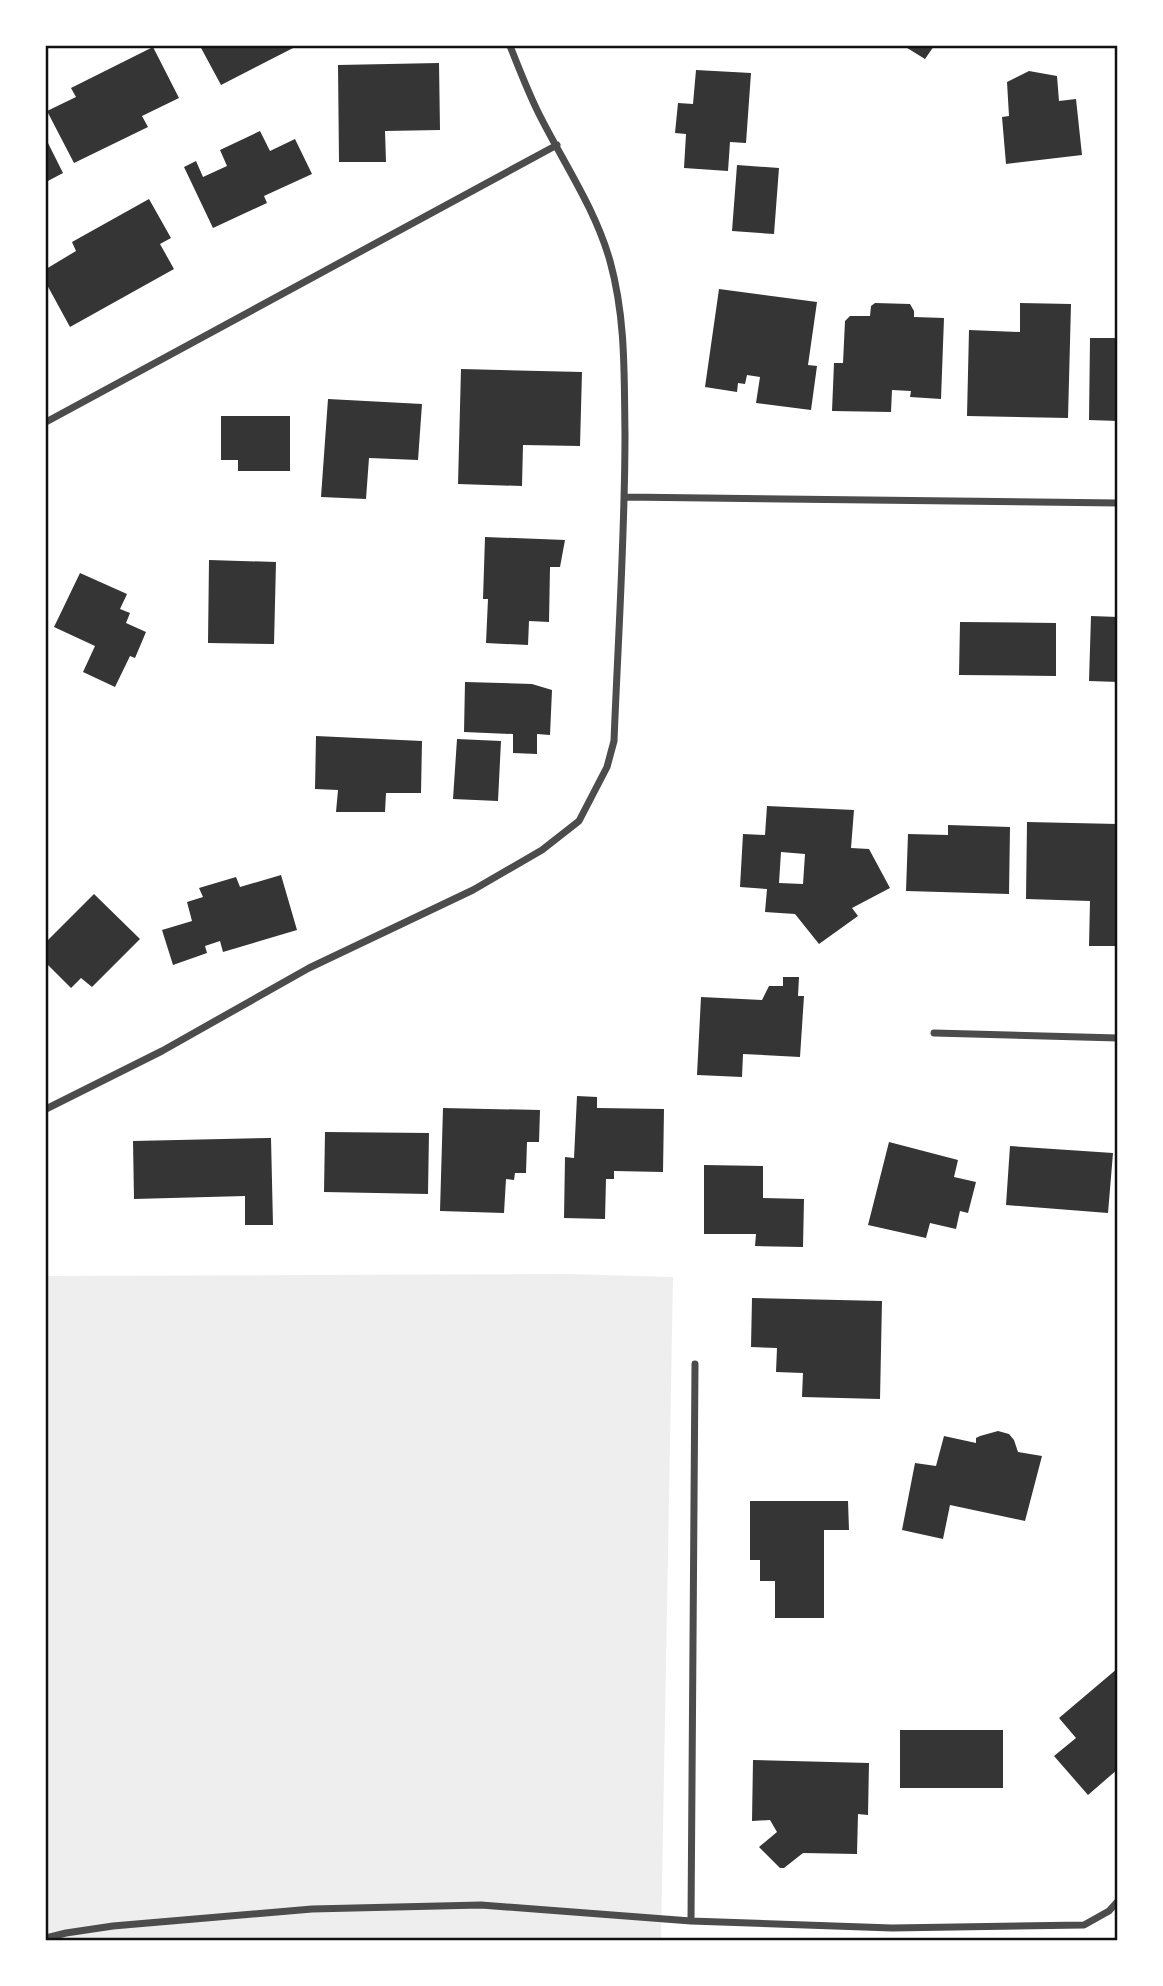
<svg xmlns="http://www.w3.org/2000/svg" width="1163" height="1986" font-family="'PT Serif',serif">
  <rect width="100%" height="100%" fill="#fff"/>
  <path fill="#eee" d="M568,1274L673,1277L661,1940H46V1276Z"/>
  <path fill="#353535" fill-rule="evenodd" d="M200,46H297L221,85Z
    M904,46H934L925,59Z
    M153,47L179,98L142,116L148,127L74,163L47,111L76,97L71,88Z
    M439,63L440,130L385,131L386,162H339L338,65Z
    M696,70L751,73L746,143L730,142L728,171L684,168L686,134L675,133L678,103L693,104Z
    M1029,71L1057,76L1059,101L1076,99L1082,155L1006,164L1002,117L1009,116L1007,82Z
    M260,131L270,151L295,139L312,174L264,196L267,203L213,228L184,167L196,161L203,177L227,166L220,150Z
    M46,139L63,173L46,182Z
    M737,165L779,168L774,234L732,231Z
    M149,199L171,238L160,244L174,269L70,327L46,283V269L76,251L72,242Z
    M719,289L817,302L808,365L817,366L811,410L756,403L760,377L747,375L745,384L738,383L737,392L705,387Z
    M875,303L910,304L914,311V317L944,318L941,399L910,397L911,391L892,390L891,412L832,411L834,363H843L845,321L850,316H870L871,306Z
    M1020,303L1071,304L1068,418L967,416L969,330L1020,332Z
    M1090,338H1118V421L1089,420Z
    M461,369L582,372L580,446L523,445L522,486L458,484Z
    M328,399L422,404L418,460L369,458L366,499L321,497Z
    M221,416H290V471H238V460H221Z
    M485,537L565,540L560,567H550L549,622L529,621L528,645L486,643L488,599H483Z
    M209,560L276,562L274,644L208,643Z
    M80,573L127,594L120,609L130,613L126,623L146,632L135,658L130,656L115,687L83,672L95,646L54,627Z
    M1091,616L1118,617V682L1089,681Z
    M960,622L1056,623V676L959,675Z
    M465,682L532,684L552,690L550,735L537,734V754L513,753V734L464,732Z
    M316,736L422,741L421,793H386L385,812H336L338,790L315,789Z
    M457,739L501,741L498,801L453,799Z
    M767,806L854,810L851,848L869,849L890,888L852,908L858,916L819,944L795,914L765,912L767,889L740,887L743,834L765,835ZM781,852L805,854L803,884L779,883Z
    M1027,822L1118,824V946H1089L1090,901L1026,899Z
    M948,825L1010,827L1009,894L906,891L908,834L948,835Z
    M281,875L297,930L223,952L220,941L205,946L207,953L173,965L162,930L192,921L187,902L203,897L199,888L236,877L240,887Z
    M94,894L140,939L92,987L81,978L71,988L46,963V942Z
    M783,977H799L798,996H804L800,1057L743,1054L742,1077L697,1075L701,997L762,1000L769,986H783Z
    M577,1096L597,1097V1108L664,1109L663,1172L614,1171V1179H606L605,1219L564,1218L565,1157L574,1158Z
    M443,1108L540,1110L539,1142H527L526,1173H515L514,1180L506,1179L504,1213L440,1211Z
    M325,1132L429,1133L428,1194L324,1192Z
    M271,1138L273,1225H245V1196L134,1199L133,1141Z
    M889,1142L958,1160L954,1177L976,1182L968,1213L960,1211L956,1229L930,1223L926,1238L868,1225Z
    M1010,1146L1113,1153L1108,1213L1006,1205Z
    M704,1165L763,1166V1198L804,1199L803,1247L755,1246L756,1234H704Z
    M752,1298L882,1301L880,1399L802,1397L803,1373L776,1372L777,1348L751,1347Z
    M998,1431L1009,1434L1014,1440L1018,1452L1042,1456L1025,1521L950,1505L943,1539L902,1530L915,1463L936,1466L944,1436L976,1443V1438L980,1436Z
    M750,1501H848L849,1530H824V1618H775V1581H760V1560H750Z
    M1118,1668V1769L1088,1795L1054,1756L1076,1738L1059,1718Z
    M900,1730H1003V1788H900Z
    M753,1760L869,1763L868,1815L858,1814L857,1854L803,1853L784,1868H780L759,1847L777,1832L770,1820L752,1821Z"/>
  <g fill="none" stroke-linecap="round" stroke-linejoin="round">
    <path stroke="#4c4c4c" stroke-width="7" d="M46,422L557,145
      M625,497L1118,503
      M934,1033L1118,1038
      M46,1109L162,1051L309,968L473,890L542,850L579,821L607,767L614,741C618,639 625,537 625,434C624,375 626,319 610,261C595,208 563,162 539,114C528,92 519,68 510,46
      M691,1921L695,1364
      M46,1938L66,1933L113,1926L312,1909L481,1905L691,1921L892,1928L1084,1925L1109,1911L1118,1901"/>
  </g>
  <rect width="1163" height="1986" fill="none" stroke="#ffffff" stroke-width="94"/>
  <rect x="47" y="47" width="1069" height="1892" fill="none" stroke="#111" stroke-width="2.5"/>
</svg>
